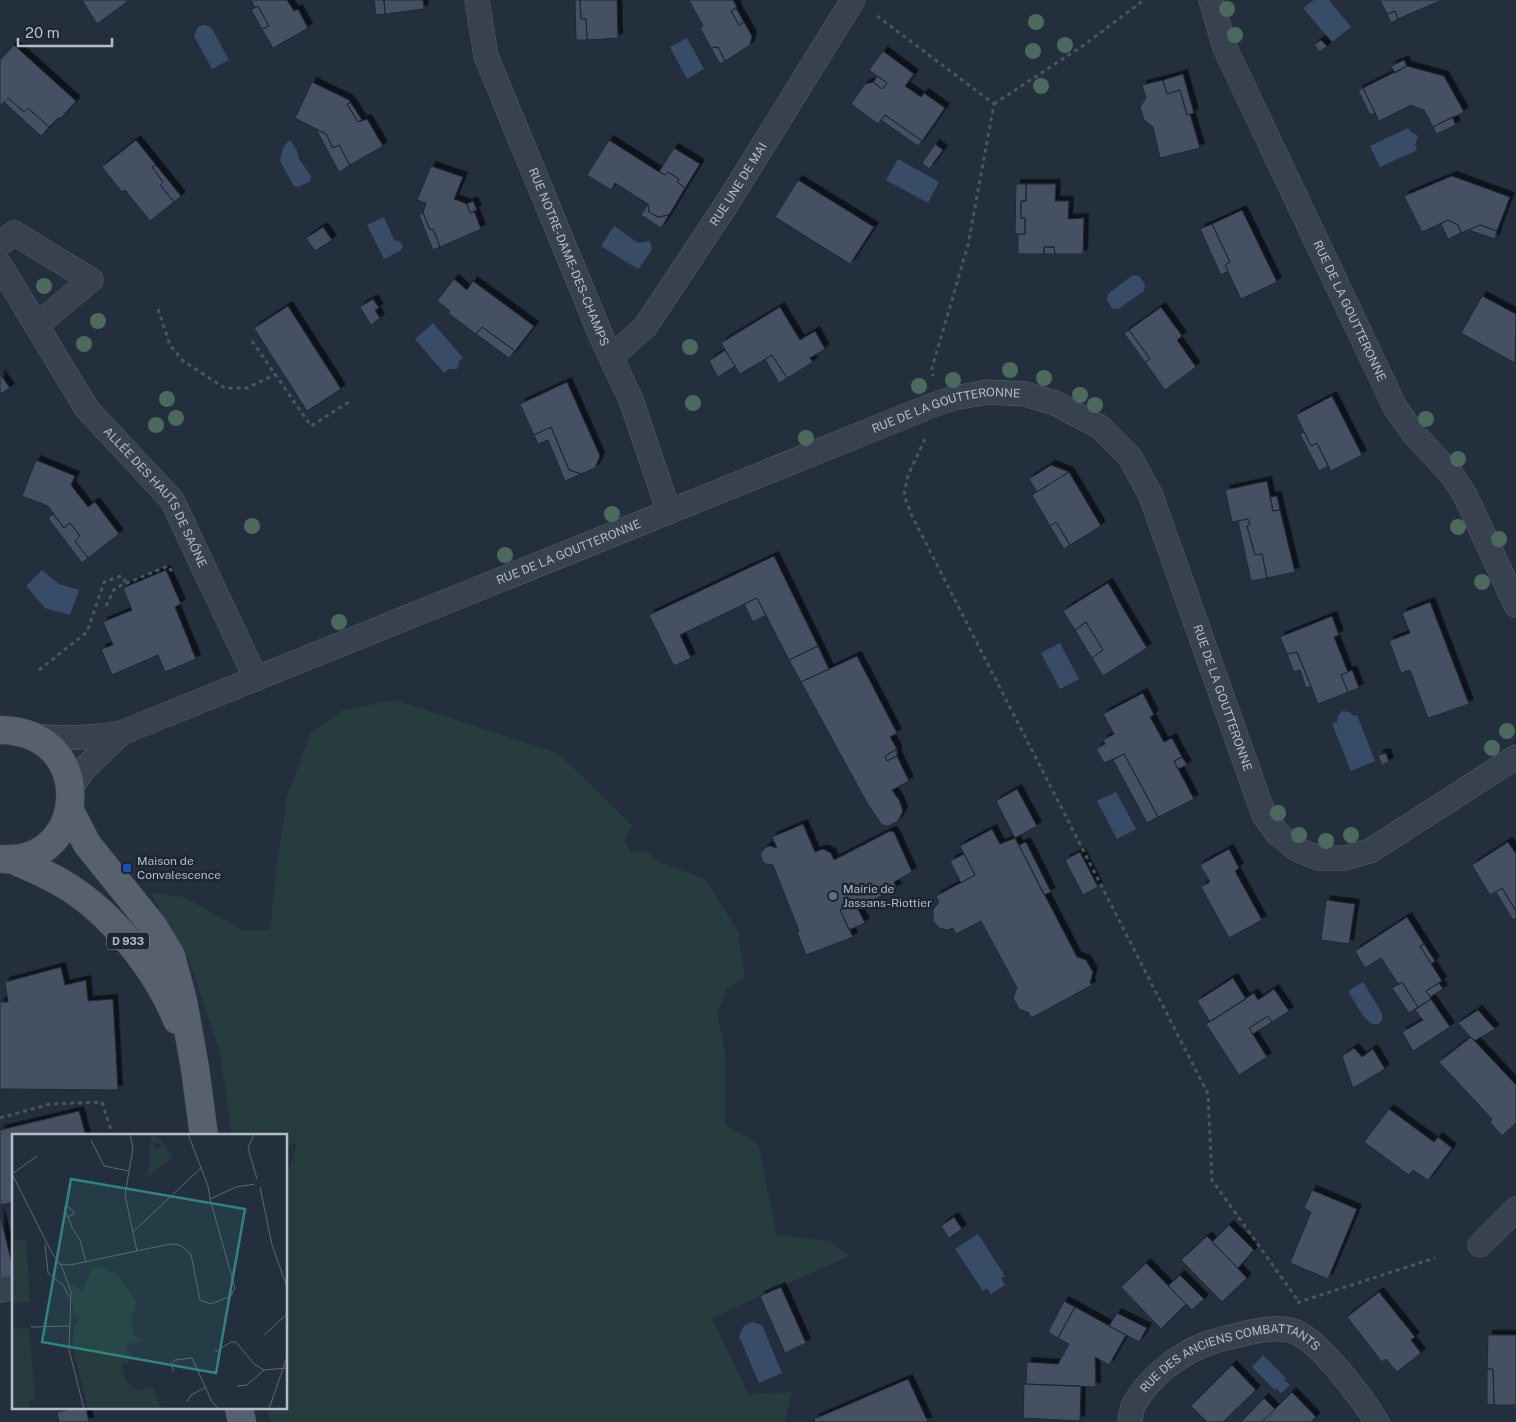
<svg xmlns="http://www.w3.org/2000/svg" width="1516" height="1422" font-family="'Public Sans',sans-serif">
  <defs>
    <filter id="shadow"><feDropShadow dx="4.5" dy="-4.5" stdDeviation="0" flood-color="#0009"/></filter>
  </defs>
  <rect width="100%" height="100%" fill="#242f3e"/>
  <path fill="#263c3f" d="M395,700L558,753L632,825L625,841L631,853L645,851L660,862L705,879L738,931L745,978L727,989L717,1013L725,1052V1124L759,1145L776,1235L831,1241L849,1256L712,1318L748,1394L792,1392L785,1422H270L268,1408H286V1173L292,1162L297,1144L286,1146V1136H232L220,1052L189,960L156,902L152,893L184,897L242,930H270L277,862L287,796L311,733L343,710Z"/>
  <path fill="#394c67" d="M1314,0H1329L1351,27L1332,42L1303,8Z
    M204,25L211,27L229,60L212,69L194,36L198,27Z
    M687,38L704,69L687,79L670,47Z
    M1408,128L1411,132L1418,136L1415,145L1417,150L1380,167L1370,146Z
    M288,141H291L297,151L299,159L311,176L310,181L298,187L294,186L280,161L283,148Z
    M898,159L939,182L928,203L886,180Z
    M384,217L394,240L401,242L403,247L400,251L384,259L367,225Z
    M614,226L638,243L650,241L652,250L638,269L601,246Z
    M1133,275L1139,276L1145,284L1144,291L1118,309L1112,308L1107,300L1108,294Z
    M433,323L463,358L458,362L459,364L457,369H449L444,373L415,339Z
    M42,570L59,584L79,590L70,615L45,608L26,586Z
    M1060,643L1079,679L1060,689L1041,653Z
    M1342,711L1349,712L1354,716L1357,715L1375,761L1351,771L1332,724L1337,722L1338,716Z
    M1116,792L1136,829L1117,839L1097,801Z
    M1363,982L1382,1013V1020C1371,1037 1354,1000 1348,991Z
    M978,1234L1005,1276L1001,1278L1005,1285L991,1294L987,1288L983,1291L955,1249Z
    M752,1322L762,1325L782,1373L759,1383L739,1336L744,1326Z
    M1263,1355L1286,1378L1284,1380L1290,1385L1281,1393L1276,1388L1275,1390L1252,1367Z"/>
  <path fill="#455162" stroke="#1f2835" filter="url(#shadow)" d="M82,0H127L128,1L97,24Z
    M251,0H287L294,11L298,9L308,28L273,48L262,29L269,26L258,6L255,8Z
    M374,0H384L385,14L376,15Z
    M384,0H423L424,9L385,14Z
    M575,0H580L581,19H586L587,40H576Z
    M580,0H617L618,38L587,40L586,19H581Z
    M689,0H733L737,7L731,11L739,25L744,22L752,36L750,45L725,61L718,47L711,48L700,28L703,26Z
    M1380,0H1442L1398,19L1395,11L1387,14Z
    M258,6L269,26L262,29L251,10Z
    M736,8L744,22L739,25L731,11Z
    M1395,11L1398,19L1391,23L1387,14Z
    M1321,40L1327,46L1320,52L1314,45Z
    M14,45L76,101L60,119L59,117L49,127L28,108L24,112L8,98L0,106V60Z
    M718,47L725,61L720,64L711,48Z
    M883,51L914,74L905,86L921,97L924,93L945,108L922,141L885,115L878,124L851,104L865,84L873,82L882,89L887,83L869,70Z
    M1404,60L1407,66L1395,73L1391,66Z
    M1407,66L1444,76L1464,112L1433,127L1424,110L1411,105L1379,121L1363,88Z
    M1183,74L1194,113L1187,115L1180,90L1167,94L1163,80Z
    M878,76L887,83L882,89L873,82Z
    M1163,80L1167,94L1180,90L1187,115L1190,114L1200,148L1160,158L1153,127L1144,120L1140,107L1146,98L1142,85Z
    M312,82L349,100L351,103L347,104L358,122L367,119L383,146L350,165L339,145L333,148L326,134L295,118Z
    M1363,88L1375,113L1370,115L1358,90Z
    M8,98L24,112L28,108L49,127L41,136L4,102Z
    M351,103L362,120L358,122L347,104Z
    M885,115L922,141L918,146L881,120Z
    M1452,117L1456,125L1436,134L1433,127Z
    M316,129L326,134L333,148L339,145L350,165L339,172Z
    M136,140L156,165L152,167L163,182L160,185L174,202L150,221L125,190L122,192L102,167Z
    M609,140L659,172L665,175L668,172L679,179L677,182L685,188L669,215L658,217L649,212L648,204L615,183L611,190L587,175Z
    M935,144L943,150L929,169L922,163Z
    M674,148L700,164L685,188L677,182L679,179L668,172L665,175L659,172Z
    M156,165L181,196L174,202L160,185L163,182L152,167Z
    M431,166L463,177L454,199L467,204L470,213L474,211L481,229L440,247L433,229L430,230L423,213L426,203L417,200Z
    M1452,176L1510,197L1497,231L1480,225L1461,233L1458,225L1448,220L1422,232L1404,196Z
    M798,180L874,227L850,264L775,217Z
    M1016,184H1026V201H1021V218H1025V234H1015Z
    M1026,184H1056L1055,201H1069L1068,219L1084,218L1083,254H1055L1054,247H1044V254H1018V234H1025V218H1021V201H1026Z
    M473,201L477,210L470,213L467,204Z
    M648,204L649,212L658,217L669,215L661,228L641,215Z
    M1242,210L1277,282L1241,299L1225,265L1230,262L1212,224Z
    M423,213L430,230L433,229L440,247L433,250L419,215Z
    M1448,220L1458,225L1461,233L1448,239L1441,224Z
    M1212,224L1230,262L1225,265L1228,271L1221,275L1200,229Z
    M1480,225L1497,231L1495,239L1469,230Z
    M323,227L332,240L315,251L306,238Z
    M1044,247H1054L1055,254H1044Z
    M454,279L467,290L473,281L534,326L515,351L482,327L476,334L448,313L450,311L437,301Z
    M1482,296L1516,314L1515,363L1461,333Z
    M373,299L379,308L375,310L380,318L371,325L360,307Z
    M288,306L341,389L307,411L254,328Z
    M780,307L800,340L815,331L825,349L810,358L813,362L787,378L772,355L740,374L721,343Z
    M1161,307L1182,336L1177,340L1196,367L1165,390L1145,362L1150,359L1129,330Z
    M482,327L515,351L509,358L476,334Z
    M1129,330L1150,359L1145,362L1124,333Z
    M725,350L735,366L718,377L709,361Z
    M772,355L787,378L779,383L765,359Z
    M0,374L10,388L0,394Z
    M567,382L600,456L595,468L581,474L569,470L551,427L534,435L520,404Z
    M1332,396L1362,455L1331,471L1317,443L1311,446L1296,415Z
    M551,427L569,470L581,474L565,481L548,440L538,444L534,435Z
    M1304,432L1311,446L1317,443L1328,466L1319,471L1300,434Z
    M36,460L75,476L71,485L88,507L95,502L119,534L88,558L75,541L80,536L70,523L64,528L48,506L22,496Z
    M1051,465L1069,472L1037,492L1029,479Z
    M1069,472L1101,526L1070,545L1056,522L1050,526L1032,495Z
    M1267,481L1273,511L1280,510L1295,572L1267,578L1262,554L1255,555L1247,526L1250,525L1248,519L1232,522L1225,490Z
    M1277,496L1280,510L1273,511L1270,497Z
    M53,514L64,528L70,523L80,536L75,541L88,558L82,563L48,518Z
    M1248,519L1250,525L1247,526L1255,555L1262,554L1267,578L1251,581L1238,521Z
    M1056,522L1070,545L1064,549L1050,526Z
    M774,556L818,646L789,660L757,598L680,635L691,658L674,666L649,615Z
    M166,570L181,604L175,607L196,659L165,672L158,655L112,675L101,649L113,645L103,622L132,610L123,588Z
    M1108,583L1147,648L1103,676L1092,658L1103,650L1086,622L1075,630L1063,611Z
    M757,598L766,615L753,622L744,604Z
    M1430,602L1469,704L1428,718L1410,670L1401,673L1389,641L1410,633L1402,613Z
    M1332,616L1339,635L1334,637L1348,672L1341,675L1348,692L1318,704L1297,652L1287,654L1280,637Z
    M1086,622L1103,650L1092,658L1075,630Z
    M818,646L829,669L801,682L789,660Z
    M1297,652L1311,686L1306,688L1300,670L1294,672L1287,654Z
    M857,656L897,733L890,737L897,749L885,756L887,761L897,756L909,781L892,790L899,800L903,811L898,821L888,826L882,825L867,803L801,682Z
    M1352,670L1359,688L1348,692L1341,675Z
    M1143,693L1154,715L1150,717L1164,742L1172,738L1182,757L1174,761L1194,799L1158,817L1124,754L1104,763L1096,749L1105,744L1103,740L1114,734L1103,714Z
    M897,749V756L887,761L885,756Z
    M1386,753L1389,762L1382,765L1378,755Z
    M1124,754L1158,817L1147,823L1113,760Z
    M1182,757L1187,765L1178,769L1174,761Z
    M1017,789L1037,826L1015,838L996,801Z
    M803,824L815,852L823,849L831,853L834,860L890,831L894,832L912,872L894,882L897,888L857,908L855,903L840,910L853,937L806,955L797,932L799,931L773,865L766,864L763,862L760,854L766,847L770,846L777,848L772,837Z
    M992,829L1000,844L1015,838L1077,957L1086,960L1093,972L1090,983L1092,985L1031,1018L1029,1013L1019,1009L1013,998L1017,988L981,921L956,934L953,928L948,930L939,928L933,921V910L939,902L936,896L975,875L960,846Z
    M1026,842L1051,892L1044,895L1019,845Z
    M1508,842L1516,854V911L1502,888L1490,895L1472,865Z
    M1229,849L1239,868L1235,871L1262,920L1229,938L1201,887L1210,882L1200,865Z
    M1080,852L1098,887L1083,895L1065,860Z
    M964,854L975,875L961,883L950,861Z
    M1502,888L1516,911V917L1513,920L1496,892Z
    M1326,900L1355,904L1349,944L1321,940Z
    M855,903L865,923L849,930L840,910Z
    M1407,917L1424,944L1420,946L1442,981L1426,991L1431,999L1418,1007L1402,982L1399,985L1381,958L1365,968L1355,951Z
    M1424,944L1435,961L1431,964L1420,946Z
    M61,967L65,985L86,980L88,1001L113,999L118,1090L0,1089V1002H8L5,982Z
    M1233,978L1246,999L1210,1022L1197,1001Z
    M1402,982L1418,1007L1409,1013L1392,988Z
    M1439,983L1443,989L1430,997L1426,991Z
    M1274,989L1289,1011L1272,1022L1268,1016L1249,1028L1267,1057L1239,1075L1206,1024L1254,993L1258,1000Z
    M1431,999L1450,1027L1413,1051L1402,1032L1423,1020L1415,1010Z
    M1478,1010L1495,1029L1474,1041L1458,1023Z
    M1268,1016L1272,1022L1253,1034L1249,1028Z
    M1471,1037L1516,1085V1123L1502,1136L1490,1122L1492,1119L1439,1062Z
    M1354,1048L1362,1057L1373,1049L1385,1069L1353,1088L1342,1056Z
    M1389,1109L1434,1142L1438,1137L1452,1148L1428,1180L1413,1170L1409,1175L1364,1142Z
    M79,1111L86,1136H14V1202L0,1205V1130Z
    M1312,1190L1357,1209L1328,1279L1290,1263L1311,1212L1304,1208Z
    M0,1214L14,1273V1284L0,1287Z
    M954,1217L962,1229L949,1238L941,1226Z
    M1229,1225L1254,1250L1238,1268L1212,1242Z
    M1207,1236L1247,1278L1222,1302L1181,1260Z
    M1146,1263L1186,1304L1161,1329L1121,1287Z
    M1180,1275L1204,1299L1192,1310L1168,1286Z
    M781,1287L806,1343L785,1353L760,1296Z
    M1379,1292L1415,1337L1411,1340L1421,1353L1397,1372L1386,1359L1382,1362L1347,1317Z
    M1064,1301L1075,1307L1058,1338L1048,1332Z
    M1075,1307L1126,1335L1109,1365L1095,1357L1096,1387L1026,1384L1027,1362L1058,1364L1069,1344L1058,1338Z
    M1117,1313L1147,1328L1139,1342L1109,1326Z
    M1488,1335H1516V1405H1494L1493,1369H1487Z
    M1232,1365L1256,1390L1223,1422H1207L1191,1406Z
    M1487,1369H1493L1494,1405L1487,1404Z
    M908,1379L928,1422H815L814,1419Z
    M1024,1384L1081,1386L1080,1421L1023,1418Z
    M1292,1392L1316,1417L1311,1422H1262Z
    M1264,1398L1275,1409L1262,1422H1241Z
    M76,1408H86L89,1422H59L57,1412Z"/>
  <g fill="none" stroke-linecap="round" stroke-linejoin="round">
    <defs>
      <g id="minor">
        <path id="s1" d="M477,0L486,56L602,338L631,400L669,512"/>
        <path id="s2" d="M1211,0L1225,48L1395,407L1414,434L1452,475L1465,495L1516,605"/>
        <path d="M0,244L14,233L91,280L37,325"/>
        <path id="s3" d="M0,265L87,409L172,500L256,679"/>
        <path id="s4" d="M611,357L645,327L726,205L853,0"/>
        <path id="s5" d="M34,736C64,739 92,738 121,733L933,405L954,398L988,392L1025,394L1055,403L1100,427L1130,457L1151,496L1264,815L1278,834L1296,849L1318,858H1345L1370,851L1516,757"/>
        <path d="M71,787L84,769L121,733"/>
        <path d="M1480,1245L1516,1209"/>
        <path d="M0,1290L14,1287"/>
        <path id="s6" d="M1130,1422C1131,1416 1131,1409 1134,1404C1149,1378 1175,1357 1203,1345C1216,1340 1230,1337 1243,1334C1258,1330 1281,1326 1296,1332C1321,1343 1362,1398 1377,1422"/>
      </g>
      <path id="primary" d="M0,730C98,731 88,864 4,859
        M69,809L87,844L153,926L171,956L183,1001L195,1068L204,1136
        M11,859C32,868 54,877 73,890C116,919 158,972 177,1020
        M239,1408L242,1422"/>
    </defs>
    <use href="#minor" stroke="#565f6c" stroke-width="25"/>
    <use href="#primary" stroke="#414a57" stroke-width="29"/>
    <path stroke="#44595c" stroke-width="3" stroke-dasharray="4 4" stroke-linecap="butt" d="M877,16L994,104L968,245L932,368L933,376
      M994,104L1084,45L1144,0
      M158,309L170,345L183,361L225,388H247L276,374
      M252,341L311,426L352,400
      M925,439L908,475L904,495L912,516L1208,1094L1212,1180L1299,1302
      M106,606L115,588L168,566L173,573
      M39,670L87,632L104,582L121,576L127,583
      M0,1118L50,1104L102,1102L113,1136
      M1298,1304L1299,1302L1435,1258"/>
    <use href="#minor" stroke="#38414e" stroke-width="24"/>
    <use href="#primary" stroke="#56606e" stroke-width="28"/>
  </g>
  <g fill="#4b6a5d">
    <circle cx="1227" cy="9" r="8"/>
    <circle cx="1036" cy="22" r="8"/>
    <circle cx="1235" cy="35" r="8"/>
    <circle cx="1065" cy="45" r="8"/>
    <circle cx="1033" cy="51" r="8"/>
    <circle cx="1041" cy="86" r="8"/>
    <circle cx="44" cy="286" r="8"/>
    <circle cx="98" cy="321" r="8"/>
    <circle cx="84" cy="344" r="8"/>
    <circle cx="690" cy="347" r="8"/>
    <circle cx="1010" cy="370" r="8"/>
    <circle cx="1044" cy="378" r="8"/>
    <circle cx="953" cy="380" r="8"/>
    <circle cx="919" cy="386" r="8"/>
    <circle cx="1080" cy="395" r="8"/>
    <circle cx="167" cy="399" r="8"/>
    <circle cx="693" cy="403" r="8"/>
    <circle cx="1095" cy="405" r="8"/>
    <circle cx="176" cy="418" r="8"/>
    <circle cx="1426" cy="419" r="8"/>
    <circle cx="156" cy="425" r="8"/>
    <circle cx="806" cy="438" r="8"/>
    <circle cx="1458" cy="459" r="8"/>
    <circle cx="612" cy="514" r="8"/>
    <circle cx="252" cy="526" r="8"/>
    <circle cx="1458" cy="527" r="8"/>
    <circle cx="1499" cy="539" r="8"/>
    <circle cx="505" cy="555" r="8"/>
    <circle cx="1482" cy="582" r="8"/>
    <circle cx="339" cy="622" r="8"/>
    <circle cx="1507" cy="731" r="8"/>
    <circle cx="1492" cy="748" r="8"/>
    <circle cx="1278" cy="813" r="8"/>
    <circle cx="1299" cy="835" r="8"/>
    <circle cx="1351" cy="835" r="8"/>
    <circle cx="1326" cy="841" r="8"/>
  </g>
  <rect fill="#1a4fb4" stroke="#1d2633" stroke-width="2" x="122" y="863" width="10" height="10" rx="2.5"/>
  <circle fill="#5c6f8a" stroke="#1d2633" stroke-width="2" cx="833" cy="896" r="5"/>
  <g text-anchor="middle" stroke-width="5" stroke-linejoin="round" paint-order="stroke">
    <rect fill="#1d2633" stroke="#878f9c" stroke-width="1" x="107" y="932.5" width="42" height="17" rx="4"/>
    <g font-size="11" font-weight="bold" fill="#b4bcc9">
      <text x="128" y="945">D 933</text>
    </g>
    <g font-size="12" fill="#b4bcc9" stroke="#1d2633">
      <text dy="4" stroke="none"><textPath href="#s4" startOffset="216">RUE UNE DE MAI</textPath></text>
      <text dy="4" stroke="none"><textPath href="#s1" startOffset="274">RUE NOTRE-DAME-DES-CHAMPS</textPath></text>
      <text dy="4" stroke="none"><textPath href="#s2" startOffset="341">RUE DE LA GOUTTERONNE</textPath></text>
      <text dy="4" stroke="none"><textPath href="#s5" startOffset="975">RUE DE LA GOUTTERONNE</textPath></text>
      <text dy="4" stroke="none"><textPath href="#s3" startOffset="281">ALLÉE DES HAUTS DE SAÔNE</textPath></text>
      <text dy="4" stroke="none"><textPath href="#s5" startOffset="570">RUE DE LA GOUTTERONNE</textPath></text>
      <text dy="4" stroke="none"><textPath href="#s5" startOffset="1440">RUE DE LA GOUTTERONNE</textPath></text>
      <text dy="4" stroke="none"><textPath href="#s6" startOffset="134">RUE DES ANCIENS COMBATTANTS</textPath></text>
    </g>
    <g font-size="12" fill="#b4bcc9" stroke="#1d2633" text-anchor="start">
      <text x="137" y="865">Maison de<tspan x="137" dy="14">Convalescence</tspan></text>
      <text x="843" y="893">Mairie de<tspan x="843" dy="14">Jassans-Riottier</tspan></text>
    </g>
  </g>
  <g transform="translate(12 1134)">
    <rect width="275" height="275" fill="#242f3e"/>
    <path d="M140,0L151,8L149,10L144,7L141,11L144,15L152,10L161,22L135,44ZM14,105L18,167L0,170V106ZM90,133L107,142L124,167L119,188L123,202L131,206L114,211L116,220L121,221L116,229L110,231L113,246L124,257L141,253L149,275H76L61,214L62,193L69,182H62L58,150L71,157L79,135ZM17,194L23,265L17,267L18,275H0V195Z" fill="#263c3f"/>
    <path fill="none" stroke="#5e6776" stroke-width="1" d="M118,0L121,14L113,61L125,117M176,0L196,52L198,65M242,0L236,14L245,45M79,6L92,32L117,37M0,40L25,22M0,40L40,119L50,133L59,158L57,216L72,275M248,53L260,111L275,153M56,83L63,79L55,72L52,73L60,93L68,106L74,128M121,98L190,33M33,110L36,139L52,152L57,163M47,130L58,131L158,110L168,111L179,120L188,166L199,170L219,162L223,154L198,65L224,53L243,50M19,193L58,192M252,201L275,180M203,218L219,208H224L242,230L252,236M162,238L159,231L163,226L180,224L200,268L207,275M225,252L235,251L252,236L275,234M175,268L179,261L194,253M257,275L275,223"/>
    <path fill="#308480" fill-opacity="0.15" stroke="#308480" stroke-width="2.5" d="M59,45L233,75L204,239L30,208Z"/>
    <rect width="275" height="275" fill="none" stroke="#b4bcc9" stroke-width="2.5"/>
  </g>
  <path d="M18 38v8h94v-8" fill="none" stroke="#b4bcc9" stroke-width="2.5"/>
  <text x="25" y="38" font-size="15" fill="#b4bcc9" stroke="#1d2633" stroke-width="4" paint-order="stroke">20 m</text>
</svg>
